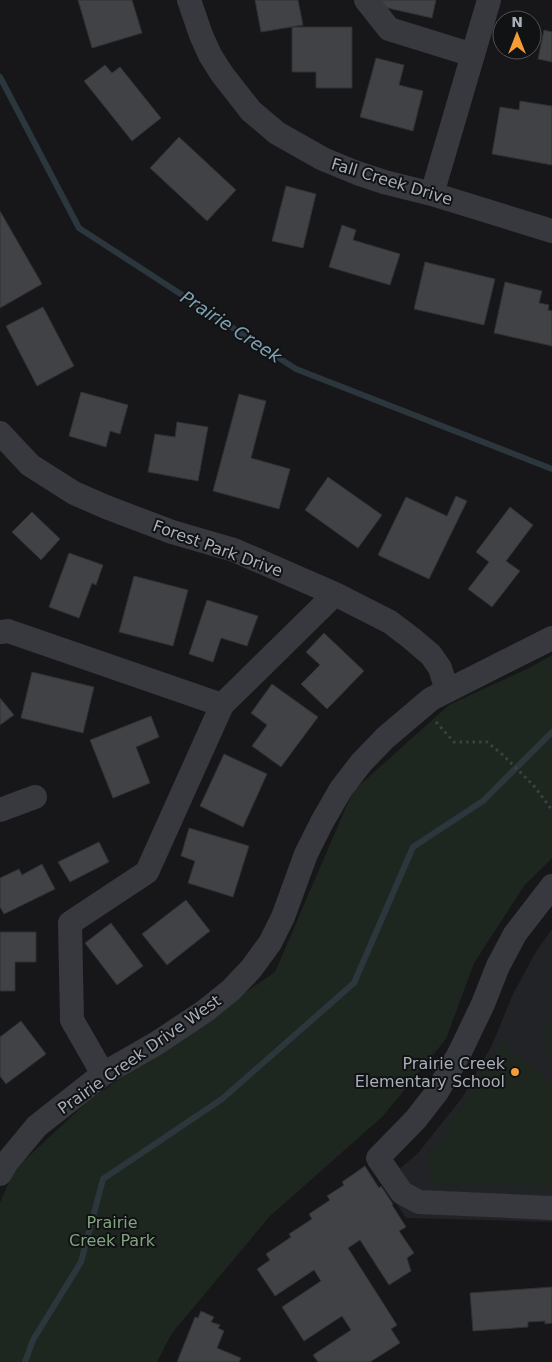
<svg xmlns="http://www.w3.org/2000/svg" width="552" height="1362" font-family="'DejaVu Sans',sans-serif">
  <rect width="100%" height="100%" fill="#171719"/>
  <path fill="#222326" d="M552,929V1222L406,1218L383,1183L418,1153L462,1098L492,1045L513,994L537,950Z"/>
  <path fill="#1e271f" d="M552,655V858L524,886L474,963L446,1039L383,1116L270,1216L172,1333L157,1362H0V1203L14,1170L89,1100L275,972L353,791L449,705L531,667Z
    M552,1016V1058L539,1042Z
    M503,1041L552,1086V1187L432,1185L427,1161Z"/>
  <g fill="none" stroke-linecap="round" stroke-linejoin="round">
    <path stroke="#2c373d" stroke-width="6" d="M0,77L79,228L296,369L552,469
      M25,1362L33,1340L81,1262L103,1179L222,1099L354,983L413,847L483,801L552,732"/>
  </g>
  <path fill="#414246" stroke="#303135" d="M78,0H132L142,33L92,48Z
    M255,0H298L303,25L261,32Z
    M376,0H436L432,18L374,5Z
    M292,27H352V88H316V72H292Z
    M544,30L552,32V62L538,59Z
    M376,58L404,65L399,85L423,91L413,131L360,117Z
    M105,65L112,73L120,67L161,118L132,141L84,81Z
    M520,101L552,106V165L492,154L500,107L519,110Z
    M179,137L236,190L207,221L150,168Z
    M286,186L316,194L303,248L272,241Z
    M0,211L42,284L0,308Z
    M342,225L356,230L353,240L400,254L390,285L329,267Z
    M425,262L495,279L484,325L414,309Z
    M505,282L542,291L539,303L549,305L548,310L552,311V346L494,333Z
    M43,307L74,366L37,386L6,326Z
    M81,392L128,405L120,434L110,431L106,447L69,436Z
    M239,394L266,401L251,458L290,469L279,509L213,491Z
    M177,422L208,427L198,481L148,472L155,434L175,437Z
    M328,477L382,515L358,548L305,510Z
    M456,496L467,501L429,579L378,555L406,497L447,516Z
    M510,507L533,525L506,561L520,571L492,607L468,589L489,562L476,552Z
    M32,512L60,539L41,560L12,532Z
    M69,553L103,565L96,585L92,583L79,618L49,607Z
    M134,576L188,590L173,646L119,632Z
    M207,600L258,616L247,646L221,638L213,662L189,654Z
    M324,633L364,671L327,709L301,684L320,665L306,652Z
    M32,672L94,687L83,733L21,718Z
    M272,684L318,717L281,767L252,746L267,725L251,713Z
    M0,698L14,715L0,725Z
    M151,716L159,737L136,747L150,783L113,798L90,740Z
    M224,754L267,774L243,827L200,806Z
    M189,828L249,846L233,897L188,883L195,861L181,856Z
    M99,842L109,862L70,882L58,862Z
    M42,864L55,889L4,914L0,907V878L19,869L22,875Z
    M186,900L210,931L167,965L142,934Z
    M111,923L143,966L117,985L85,943Z
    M0,932H36V962H15V991H0Z
    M21,1021L46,1054L6,1084L0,1076V1037Z
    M365,1166L379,1188L381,1186L393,1204L392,1205L406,1227L399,1231L414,1253L407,1258L411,1271L389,1285L360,1240L348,1248L397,1325L391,1329L400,1343L370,1362H318L313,1355L351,1330L342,1316L304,1341L282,1307L321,1281L314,1270L275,1296L257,1269L270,1260L266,1254L291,1237L289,1234L312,1219L309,1214L330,1200L327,1196L344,1185L342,1182Z
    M552,1287V1323L545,1324V1321L528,1322V1327L473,1331L470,1293Z
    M201,1311L214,1317L211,1322L220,1325L218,1328L224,1331L217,1348L241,1358L239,1362H177L195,1317L198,1318Z"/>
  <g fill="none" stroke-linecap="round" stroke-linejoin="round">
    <path stroke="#3d4045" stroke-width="3" stroke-dasharray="2.5 4" stroke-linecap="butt" d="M436,722L454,742H487L503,755L534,786L552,810"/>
    <path stroke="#37393e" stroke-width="24" d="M189,0L201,35L210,55L222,74L251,111L277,133L323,159L357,173L384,182L432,194L552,231
      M366,0L389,29L473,55
      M432,194L489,0
      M0,433L30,465L74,493L106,507L172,532L234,550L335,594L390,622L411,638L431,655L440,668L447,691
      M0,632L8,631L222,705
      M0,810L35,797
      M552,886L515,934L498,966L483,1004L459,1054L437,1092L416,1119L378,1158L402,1193L419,1202L552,1208
      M103,1074L72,1020L70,923L147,872L222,705L335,594
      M0,1174L7,1162L37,1126L103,1074L157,1043L205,1011L231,990L251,969L270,943L283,917L306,854L322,822L341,789L361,763L385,738L431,699L552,638"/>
  </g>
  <circle fill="#f39d34" stroke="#111214" stroke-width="2" cx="515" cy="1072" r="5"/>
  <g text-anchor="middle" stroke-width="4" stroke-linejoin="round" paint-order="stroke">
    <g font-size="16" fill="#a9afb9" stroke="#111214">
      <text transform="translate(392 181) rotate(17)" y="6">Fall Creek Drive</text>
      <text transform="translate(218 548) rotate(20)" y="6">Forest Park Drive</text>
      <text transform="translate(139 1054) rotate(-35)" y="6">Prairie Creek Drive West</text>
    </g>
    <g font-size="16" fill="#a9afb9" stroke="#111214" text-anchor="end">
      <text x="505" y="1069">Prairie Creek<tspan x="505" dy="18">Elementary School</tspan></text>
    </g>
    <g font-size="16" fill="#81a47f" stroke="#111214">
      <text x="112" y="1228">Prairie<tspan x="112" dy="18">Creek Park</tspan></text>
    </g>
    <g font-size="18" font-style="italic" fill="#7fa1b4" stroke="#111214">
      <text transform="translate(231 327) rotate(33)" y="6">Prairie Creek</text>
    </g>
  </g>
  <g transform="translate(517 35)"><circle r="24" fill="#111214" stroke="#4e5156"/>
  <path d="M0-4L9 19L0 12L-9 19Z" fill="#f39d34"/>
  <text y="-8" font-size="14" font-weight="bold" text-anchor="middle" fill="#a9afb9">N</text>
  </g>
</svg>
